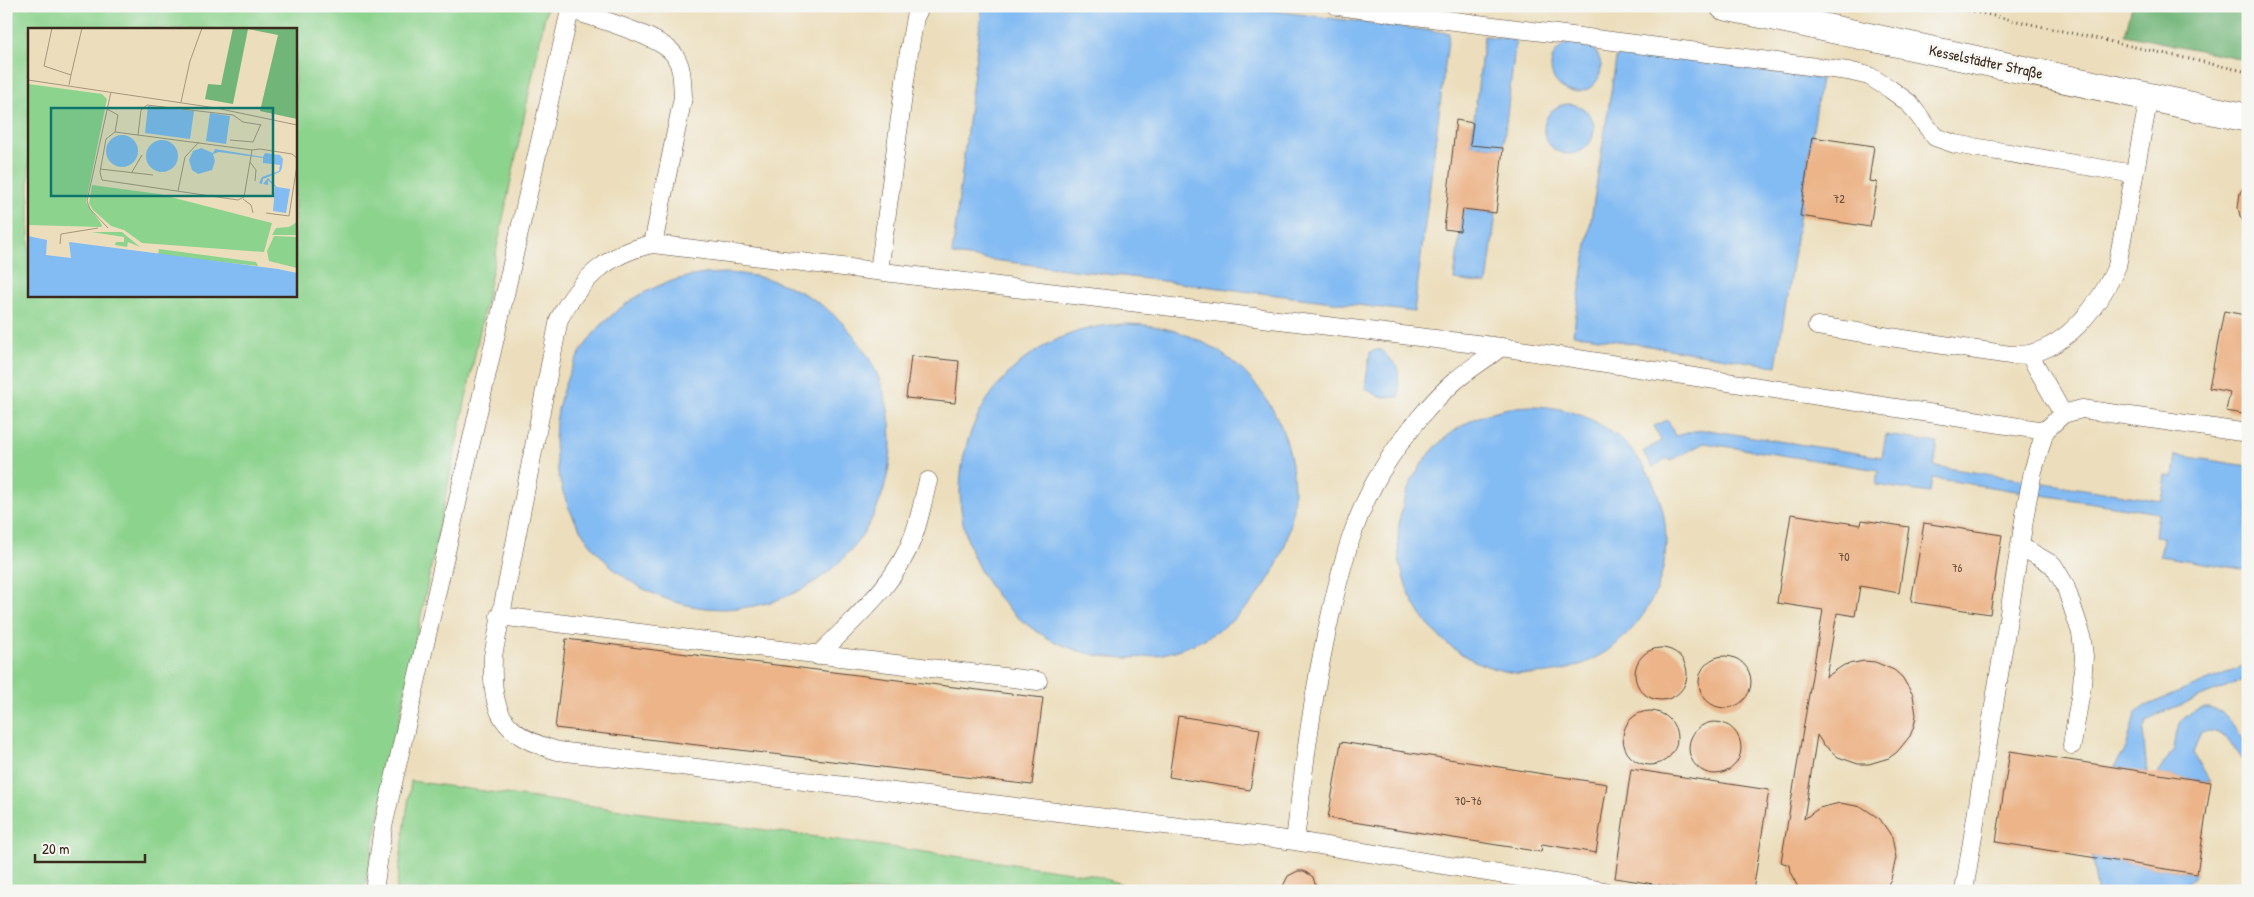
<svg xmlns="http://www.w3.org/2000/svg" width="2254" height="897" font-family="'Patrick Hand',sans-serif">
  <rect width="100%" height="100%" fill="#f6f6f2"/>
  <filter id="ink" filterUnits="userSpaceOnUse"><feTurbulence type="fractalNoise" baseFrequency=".02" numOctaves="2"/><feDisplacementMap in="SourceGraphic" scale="10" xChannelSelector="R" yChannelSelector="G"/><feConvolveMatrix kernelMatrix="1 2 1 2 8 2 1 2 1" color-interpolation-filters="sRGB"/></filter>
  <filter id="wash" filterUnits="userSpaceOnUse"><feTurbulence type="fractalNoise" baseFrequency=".0096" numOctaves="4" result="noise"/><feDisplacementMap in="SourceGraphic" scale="20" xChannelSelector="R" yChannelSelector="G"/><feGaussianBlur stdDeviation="1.12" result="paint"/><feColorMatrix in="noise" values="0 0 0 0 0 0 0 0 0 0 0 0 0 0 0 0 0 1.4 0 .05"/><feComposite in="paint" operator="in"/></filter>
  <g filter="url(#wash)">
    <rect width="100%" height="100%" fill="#ecdebc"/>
    <path fill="#8cd38d" stroke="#647e56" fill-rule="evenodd" d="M6,6H547L364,891H6ZM29,29H295V295H29Z
      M411,781L1092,875L1144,891H396Z"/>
    <path fill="#71b578" stroke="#56704b" d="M2132,6H2248V60L2125,35Z"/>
    <path fill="#83bbf3" stroke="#5f7288" d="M982,6H1235L1449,33L1414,312L952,255Z
      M1484,36L1516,39L1503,148L1471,145Z
      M1551 67a25 25 0 1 1 50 0a25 25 0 1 1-50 0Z
      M1618,47L1821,79L1776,366L1573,334Z
      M1544 129a25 25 0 1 1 50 0a25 25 0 1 1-50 0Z
      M1463,209L1496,213L1487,284L1454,280Z
      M555 441a168 168 0 1 1 336 0a168 168 0 1 1-336 0Z
      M960 491a167 167 0 1 1 334 0a167 167 0 1 1-334 0Z
      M1380,349L1398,367L1399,397H1380L1365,388L1370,352Z
      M1398 540a134 134 0 1 1 268 0a134 134 0 1 1-268 0Z
      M1668,420L1675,436L1694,431L1708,430L1882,457L1886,435L1938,443L1934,466L2162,501L2166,476L2173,477L2176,455L2248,466V570L2160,556L2163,537L2155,536L2158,513L1932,478L1930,493L1876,485L1878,470L1704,443L1670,461L1667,458L1653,467L1643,452L1661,441L1654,426Z
      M2248,664V678L2158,714L2146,722L2143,731L2147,773L2114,767L2126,748L2135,714L2145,706Z
      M2202,708H2210L2221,712L2228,718L2248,746V768C2235,750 2226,726 2201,732L2193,753L2211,782L2157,774L2174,749L2177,731L2182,720L2193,711Z
      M2092,857L2197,874L2177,891H2097Z"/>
    <g id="blocks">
      <path fill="#ecb488" d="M1456,120L1473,123L1470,145L1503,148L1496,213L1463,209L1460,231L1444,229Z
        M1812,137L1874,146L1869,181L1877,182L1870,227L1800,216Z
        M2248,180V229L2240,216L2238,207L2240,193Z
        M2247,306H2248V415L2226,411L2230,392L2209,388L2224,311L2245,315Z
        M911,356L959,361L955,403L906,398Z
        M1791,514L1861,525L1862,520L1909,527L1899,593L1860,586L1855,616L1837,613L1826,677L1844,665L1864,661L1875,662L1894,670L1902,677L1913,695L1916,715L1914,726L1910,736L1897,752L1889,758L1869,764H1858L1838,757L1823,744L1817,735L1804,819L1819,808L1840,803L1862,807L1880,819L1892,837L1896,858L1891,879L1884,891H1800L1790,872L1789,865L1781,862L1823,610L1777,603Z
        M1924,523L2002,535L1990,614L1911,602Z
        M566,639L1043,698L1032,785L555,728Z
        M1635 674a26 26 0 1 1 52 0a26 26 0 1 1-52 0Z
        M1699 682a26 26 0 1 1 52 0a26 26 0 1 1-52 0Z
        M1623 738a27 27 0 1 1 54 0a27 27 0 1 1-54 0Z
        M1178,716L1260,729L1250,790L1169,777Z
        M1689 748a26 26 0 1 1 52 0a26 26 0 1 1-52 0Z
        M1341,742L1607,784L1596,853L1542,844L1541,852L1328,818Z
        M2010,751L2211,782L2197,874L1996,842Z
        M1631,769L1769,790L1753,891H1698L1615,878Z
        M1298,871H1304L1313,877L1317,891H1283V886L1288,876Z"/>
    </g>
  </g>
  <g filter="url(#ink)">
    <use href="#blocks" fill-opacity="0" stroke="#564536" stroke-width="1"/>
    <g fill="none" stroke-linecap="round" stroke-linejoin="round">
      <defs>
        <path id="service" d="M1337,6L1848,71L1869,76L1890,89L1909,103L1935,137L1955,144L2134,174
          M571,10C593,17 664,37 675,56C683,68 682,83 683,97L653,244L1501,347L2045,431L2063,414L2082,409L2248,433
          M653,244C608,253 580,280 559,319L493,656C491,713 501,735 558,751L1295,841L1604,891
          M879,271L909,52L915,17L921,6
          M1817,326L2010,355C2016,355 2023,355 2029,354C2070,345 2101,302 2117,266L2149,97
          M2029,354L2063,414
          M2020,546L2053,565L2065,585L2081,633L2084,656L2082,685L2072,745
          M499,616L1038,681
          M818,656C852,620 896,585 913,537C920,519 923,499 928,481
          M1295,841C1304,766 1313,691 1330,617C1342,562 1357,506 1389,459C1406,433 1432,401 1455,381C1469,369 1486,359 1501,347
          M374,891L383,827L571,6
          M1964,891L2027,502L2033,471L2045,431"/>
        <path id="secondary" d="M1724,6L2248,118"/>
      </defs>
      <use href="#service" stroke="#564536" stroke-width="19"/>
      <use href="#secondary" stroke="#564536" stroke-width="29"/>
      <path stroke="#564536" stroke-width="3" stroke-dasharray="1 4" stroke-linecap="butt" d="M1949,6L2248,72"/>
      <use href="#service" stroke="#fff" stroke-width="18"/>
      <use href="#secondary" stroke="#fff" stroke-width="28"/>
    </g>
  </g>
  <g text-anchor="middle" stroke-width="5" stroke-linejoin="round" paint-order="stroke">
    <g font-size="12" fill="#674c38">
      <text x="1839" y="203">72</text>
      <text x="1844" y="561">70</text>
      <text x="1957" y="572">76</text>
      <text x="1468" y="805">70-76</text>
    </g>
    <g font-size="15" fill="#3b2a1e" stroke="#f6f6f2">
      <text transform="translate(1986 62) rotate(12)" y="5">Kesselstädter Straße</text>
    </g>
  </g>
  <g transform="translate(28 28)">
    <rect width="269" height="269" fill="#ecdebc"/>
    <path d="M0,56L74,66L79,71L58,174L74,197L73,199L0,197ZM64,157L131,166L244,195L236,224L114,215L96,202L83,198L65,182L61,175ZM269,194V207H244L248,200L261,199ZM63,204H94L112,219L100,214L99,219L87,217L88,214H96V209ZM246,208L269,209V240L241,233L239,223ZM131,221L228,234L230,238L130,227Z" fill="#8cd38d"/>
    <path d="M205,0H269V91L232,83L250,7L220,1L205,76L177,71L180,56L193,57Z" fill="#71b578"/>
    <path d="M120,78L166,83L162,111L117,105ZM182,85L202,88L198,116L178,113ZM78 123a16 16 0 1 1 32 0a16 16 0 1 1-32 0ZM118 128a16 16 0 1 1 32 0a16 16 0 1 1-32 0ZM173,120L185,125L187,121L235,129L237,125L252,127L255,131L254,140L252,144L235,151L234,156L231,155L234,149L251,143L252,137L235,135V130L191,124L185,126L187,133L184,142L170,146L164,142L161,132L165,123ZM240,150L249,159L262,161L258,185L245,183L247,159L240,152V157L235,156ZM0,208L19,212L18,227L43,230L41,214L250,241L269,245V269H0Z" fill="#83bbf3"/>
    <path fill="none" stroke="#a5967d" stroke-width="1" d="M24,0L16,38L43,47L41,57M43,47L54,0M0,52L188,80L269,97M153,74L162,33L174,0M79,81L90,87L87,104L224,122L232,121L264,126L269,130M87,104L78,111L72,144L74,152L210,172L216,169L224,122M110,107L113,82L119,77L205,87L215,94L233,97M202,112L225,114L233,96M222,134L228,142L227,153M72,141L125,147M104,144L114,127M150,163L157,129L171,114M215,171L223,177L225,185M238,185L261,188L269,137M80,200L62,181L59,173L83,64M32,216L33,206L70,200"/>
    <path fill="#0f766e" fill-opacity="0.15" stroke="#0f766e" stroke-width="2.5" d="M23,80H245V168H23Z"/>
    <rect width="269" height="269" fill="none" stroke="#3b2a1e" stroke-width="2.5"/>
  </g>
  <rect width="2254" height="897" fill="none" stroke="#f6f6f2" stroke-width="25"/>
  <path d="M35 854v8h110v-8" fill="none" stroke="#3b2a1e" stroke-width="2.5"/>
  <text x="42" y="854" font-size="15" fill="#3b2a1e" stroke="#f6f6f2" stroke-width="4" paint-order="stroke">20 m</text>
</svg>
